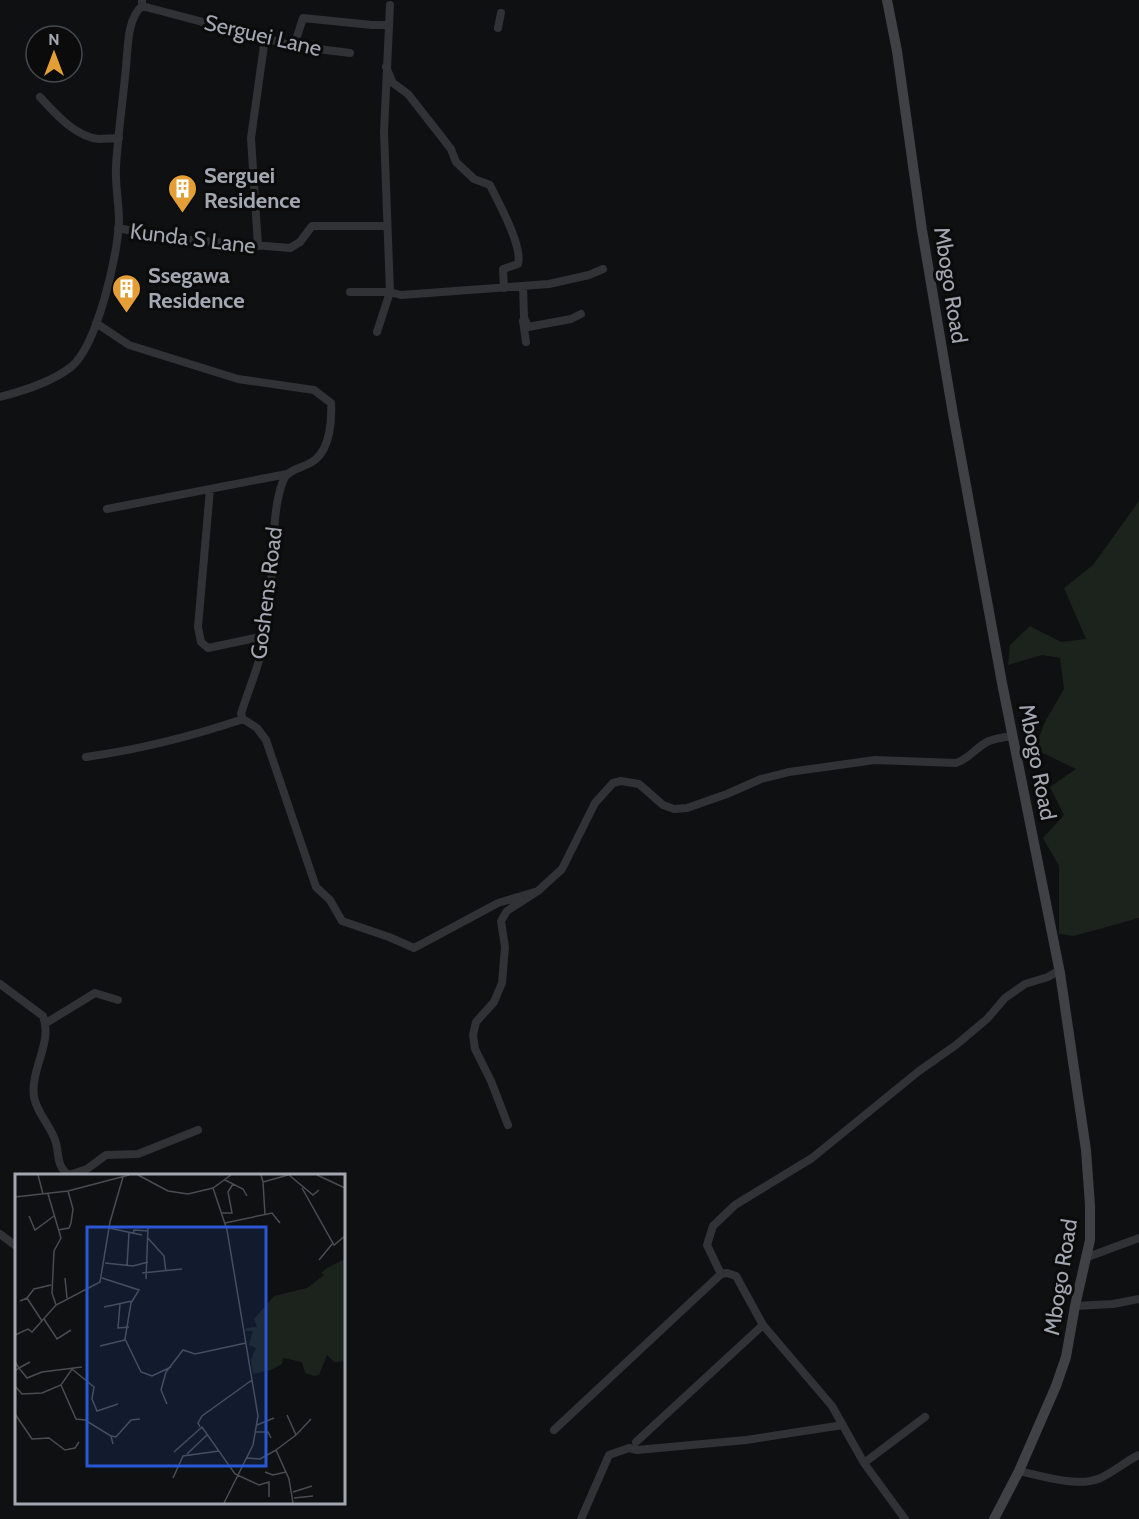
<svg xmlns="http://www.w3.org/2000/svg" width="1139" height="1519" font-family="Cabin,sans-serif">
  <rect width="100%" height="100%" fill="#0f1011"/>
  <path fill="#1c231d" d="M1139,501V918L1074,936L1059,934V866L1043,838L1064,815L1050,787L1076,769L1034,749L1046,720L1064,689L1060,658L1042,655L1008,665L1010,645L1030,626L1061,642L1086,639L1064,588L1093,565Z"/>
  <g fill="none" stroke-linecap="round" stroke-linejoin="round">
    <path stroke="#313235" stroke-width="8" d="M142,6L294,46L350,53
      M498,28L501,13
      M294,46L303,18L372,25H389
      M386,67L393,83L408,94L451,149L456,162L474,179L490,185C498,202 523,246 518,264L503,269L504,288
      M40,97C55,113 75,137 99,139C105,139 112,138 119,138
      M118,228L167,238L290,248L300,242L312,226H386
      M258,246L251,138L265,38
      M523,286L524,317L528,327L571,319L581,314
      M350,292H390L401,295L549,284L589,275L603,269
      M523,321L526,342
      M96,323L129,345L238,379L314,390L331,403C332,420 330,447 316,459C307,468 287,468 283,481C274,505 274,533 273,558C271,583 269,610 265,635C261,663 249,687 241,714L243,719L257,728L266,740L316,887L330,900L342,921L389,937L414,948L498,903L538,891
      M377,332L390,292L384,132L390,5
      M0,397C23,391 52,382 71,367C97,346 118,255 119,221C119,203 115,185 116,167C118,133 123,100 126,67C128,48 127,19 142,6V0
      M210,489L198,627L201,642L208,648L265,636
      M107,509L287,474
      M86,757C142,749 190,737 243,719
      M0,984L43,1016C53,1043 30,1069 34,1097C37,1114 52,1127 56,1143C59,1155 57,1168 69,1175L87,1169L106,1155L138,1154L198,1130
      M46,1023L95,993L118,1000
      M508,1125L491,1081L475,1049L473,1035L476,1022L494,1002L502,983L505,947L501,921L507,911L538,891L562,869L595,803L613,783L621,781L639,784L663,805L674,809L687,808L727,794L761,779L789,772L875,760L956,763C969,759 976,747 989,741C996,738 1005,737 1013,736
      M0,1234L16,1246
      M1085,1258L1139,1238
      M721,1274L707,1245L713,1226L735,1205L812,1158L919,1071L956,1045L987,1019L1005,998L1025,984L1048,977L1060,970
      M1075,1306L1113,1304L1139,1299
      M554,1430L721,1274L727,1273L736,1276L763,1325L832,1406L864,1463L905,1519
      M636,1442L763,1325
      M864,1463L925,1417
      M1019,1471C1040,1476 1077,1487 1098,1479C1112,1474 1125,1461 1139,1455
      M581,1519L609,1455L629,1448L637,1450L746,1440L843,1425"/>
    <path stroke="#3f4145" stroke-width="10" d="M887,0L897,51L922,230L953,414L1002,683L1060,973L1086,1150L1090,1205V1240L1075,1306L1066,1357L1056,1386L1019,1471L994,1519"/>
  </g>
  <defs>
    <symbol id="building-pin" viewBox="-11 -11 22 30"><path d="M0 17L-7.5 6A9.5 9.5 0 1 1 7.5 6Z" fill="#e39f35" stroke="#0b0b0c"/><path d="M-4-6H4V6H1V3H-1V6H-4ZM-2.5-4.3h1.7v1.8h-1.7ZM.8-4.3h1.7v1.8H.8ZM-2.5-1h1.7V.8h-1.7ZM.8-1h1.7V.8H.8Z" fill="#fff"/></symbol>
  </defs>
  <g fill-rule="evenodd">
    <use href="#building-pin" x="166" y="172" width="33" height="45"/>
    <use href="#building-pin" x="110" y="272" width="33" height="45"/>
  </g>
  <g text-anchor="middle" stroke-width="6" stroke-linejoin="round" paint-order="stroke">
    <g font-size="22" fill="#a2a7b1" stroke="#0b0b0c">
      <text transform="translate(263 35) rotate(13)" y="8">Serguei Lane</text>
      <text transform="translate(193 238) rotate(7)" y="8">Kunda S Lane</text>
      <text transform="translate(951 285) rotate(81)" y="8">Mbogo Road</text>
      <text transform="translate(266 593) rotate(-83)" y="8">Goshens Road</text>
      <text transform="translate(1038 762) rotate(79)" y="8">Mbogo Road</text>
      <text transform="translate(1060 1277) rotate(-81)" y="8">Mbogo Road</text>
    </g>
    <g font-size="22" font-weight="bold" fill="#a2a7b1" stroke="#0b0b0c" text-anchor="start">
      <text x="204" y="183">Serguei<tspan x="204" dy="25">Residence</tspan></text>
      <text x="148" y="283">Ssegawa<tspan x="148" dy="25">Residence</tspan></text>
    </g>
  </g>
  <g transform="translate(15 1174)">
    <rect width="330" height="330" fill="#0f1011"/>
    <path d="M330,85V187L319,188L312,181L304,201L299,202L290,199L287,188L268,184L267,190L256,196L238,200L236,185L241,174L234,171L238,157H230L231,154L242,153L239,145L259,122L292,114L309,101L306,99L312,94Z" fill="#1c231d"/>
    <path fill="none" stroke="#4a4c51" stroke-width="1.5" d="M23,1L28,20M123,1L153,17L173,20L198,14L216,1M246,1L248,8L273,1M274,1L298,21L304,16M302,1L330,14M210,6L228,15L232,22M248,8L250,41M198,14L212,56L243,242L238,271L209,329M287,14L319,71L330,62M33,20L46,64L39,77L37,119L41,131M0,23L53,17L114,1M207,39H217L213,18L218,10M14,42L20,56L39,42M210,49L257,39L265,49M94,54L127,61M43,56L54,54L56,49L58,35L53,17M118,60L119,56L133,57M132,63L149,82L151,98M304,86L318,69M90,89L118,92L133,88M112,92L114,59M127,99L167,95M50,104L52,124M87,104L124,116L116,129L110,165L126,198L137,202L156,193M131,105L133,54M12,124L19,115L36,111M5,127L12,124L27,147M105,130L103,154L114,153M89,133L117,127M29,145L42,165L56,156M0,161L13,155L17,158L41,131L85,108L95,48L108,3M85,172L110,166M0,188L4,194L15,188M0,197L4,194L12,204L27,198L67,193M46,211L61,245L70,246L96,262L98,270M0,212L7,220L27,219L46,211L57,195L79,213L77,225L82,237L103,230M152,230L146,216L151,198L168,176L180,180L231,169M0,240L17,265L34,264L50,276L60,274L64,268M272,241L281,261L296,245M242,251L259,244M185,253L183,249L187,242L237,206M241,258H253L256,264M96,262L101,263L116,246L125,245M261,276L281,261M159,278L187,253L220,300L244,311L254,308V323M172,280L192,261M232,284L245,285L261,276L274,305L278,329M250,298L258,301L271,298M158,304L168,282L204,277M278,318L297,312M279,324L298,322"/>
    <path fill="#2a57d4" fill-opacity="0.15" stroke="#2a57d4" stroke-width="3" d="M72,53H251V292H72Z"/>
    <rect width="330" height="330" fill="none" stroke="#a2a7b1" stroke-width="3"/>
  </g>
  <g transform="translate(54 54)"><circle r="28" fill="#0b0b0c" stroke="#47494e" stroke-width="1.5"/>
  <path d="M0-4.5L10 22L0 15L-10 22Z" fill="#e39f35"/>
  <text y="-9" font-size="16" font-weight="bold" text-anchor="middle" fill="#a2a7b1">N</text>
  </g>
</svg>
